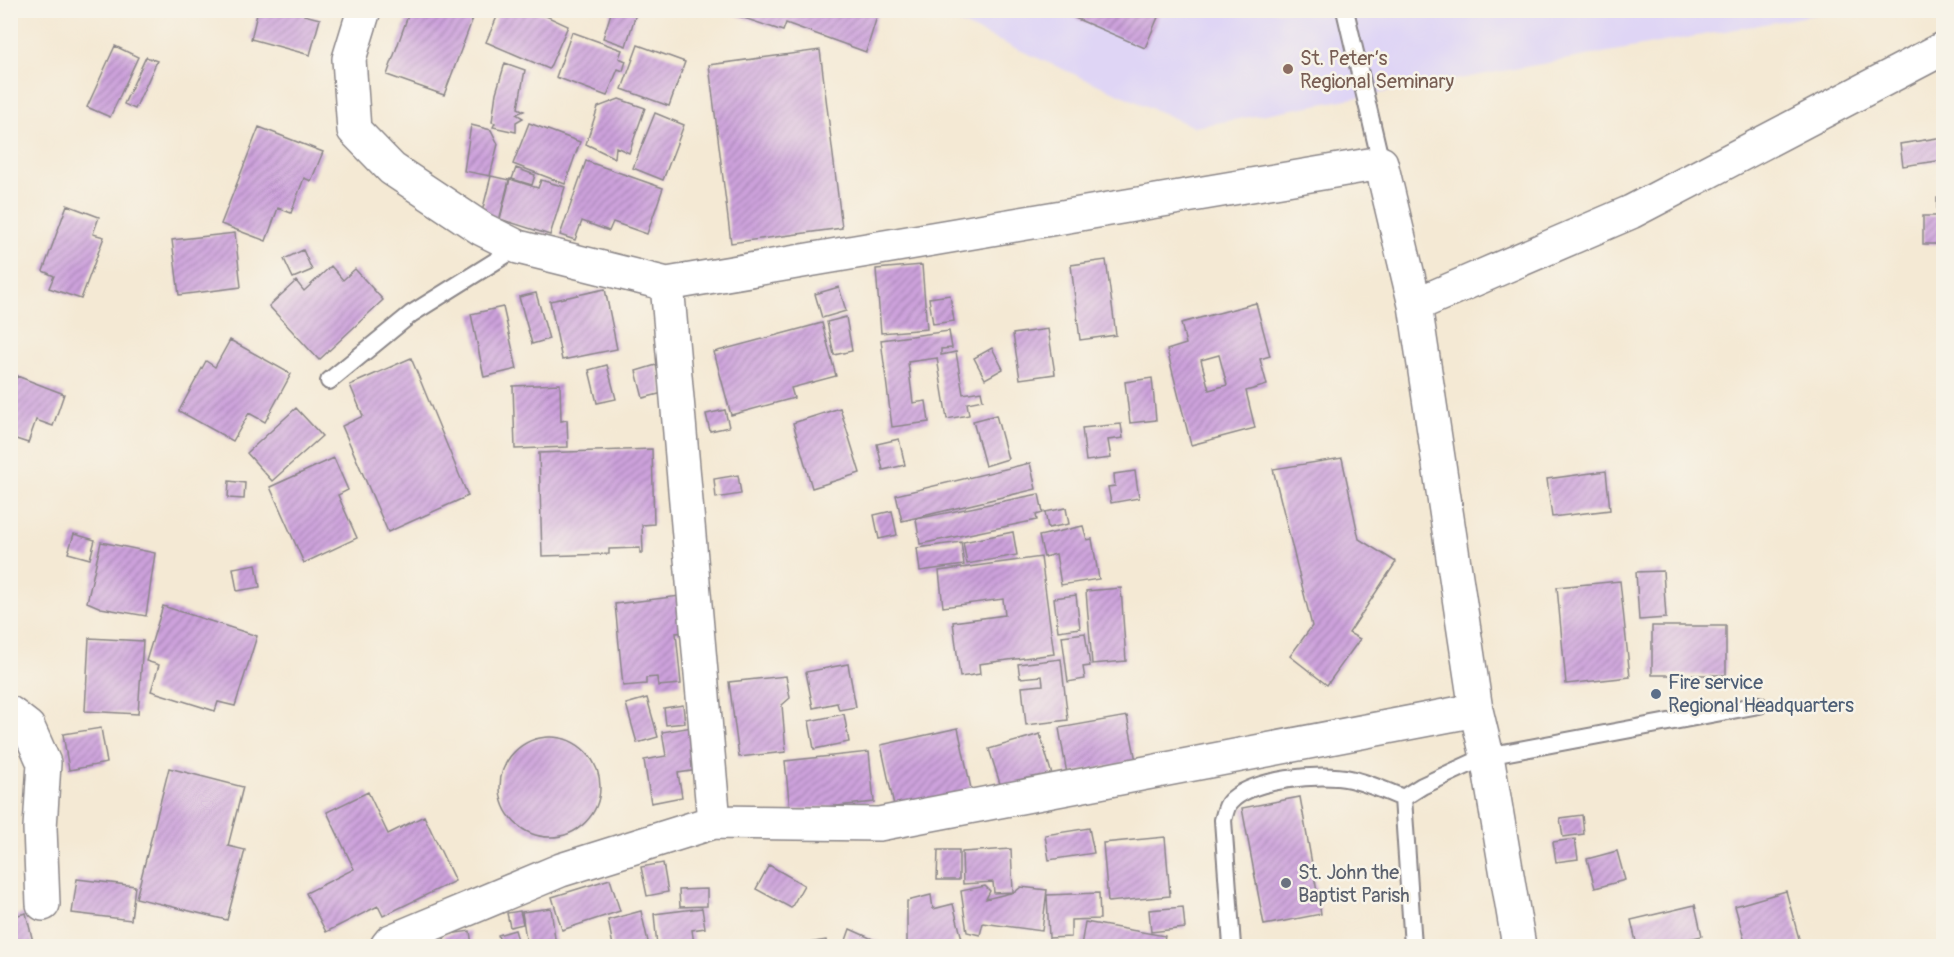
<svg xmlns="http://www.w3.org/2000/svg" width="1954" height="957" font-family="Pangolin,sans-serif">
  <defs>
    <pattern id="building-hatch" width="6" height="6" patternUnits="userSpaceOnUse" patternTransform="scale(1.5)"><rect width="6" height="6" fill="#cda2dc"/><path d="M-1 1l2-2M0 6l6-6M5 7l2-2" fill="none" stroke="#a684b4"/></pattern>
  </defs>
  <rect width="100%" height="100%" fill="#f7f3e8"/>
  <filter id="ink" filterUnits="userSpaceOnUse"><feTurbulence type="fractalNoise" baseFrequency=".0167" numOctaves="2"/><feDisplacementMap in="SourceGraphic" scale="12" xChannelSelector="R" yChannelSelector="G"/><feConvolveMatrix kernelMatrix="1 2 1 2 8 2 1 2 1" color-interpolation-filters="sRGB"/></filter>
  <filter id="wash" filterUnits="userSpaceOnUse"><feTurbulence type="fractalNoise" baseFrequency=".008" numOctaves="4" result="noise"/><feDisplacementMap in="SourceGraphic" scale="24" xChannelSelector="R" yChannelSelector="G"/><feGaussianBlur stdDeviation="1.35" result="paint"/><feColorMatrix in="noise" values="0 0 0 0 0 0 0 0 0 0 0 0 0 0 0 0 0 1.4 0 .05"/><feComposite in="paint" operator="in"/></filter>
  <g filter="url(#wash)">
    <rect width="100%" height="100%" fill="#f4e9d4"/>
    <path fill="#dfd5f5" d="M931,11H1835L1194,127Z"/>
    <g id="blocks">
      <path fill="url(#building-hatch)" fill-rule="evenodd" d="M258,10H305L304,15L320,19L310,55L251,39Z
        M410,10H476L444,95L387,75Z
        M500,10H533L568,26L549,69L486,42Z
        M612,10H637L626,46L603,38Z
        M733,10H879L866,52L786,23L783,31L732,14Z
        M1070,10H1161L1145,48L1068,15Z
        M572,32L622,50L619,58L626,61L623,71L618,69L607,96L556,77Z
        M638,45L685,62L669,106L622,89Z
        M115,46L138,57L110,117L87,107Z
        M820,50L842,228L731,243L709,65Z
        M146,57L157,61L135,109L124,104Z
        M505,63L525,70L518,108L524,111L516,114L523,118L516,122V132L493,127L495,123L492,122L496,93Z
        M619,99L645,108L629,153L616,147L615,158L586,144L598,107Z
        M655,113L684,125L663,180L633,168Z
        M529,123L580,142L565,184L513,164Z
        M471,125L491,130L498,144L490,176L464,171Z
        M259,127L323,152L311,181L304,178L291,213L278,208L266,241L221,224Z
        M1944,137V160L1903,166L1900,144Z
        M586,161L663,188L647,234L613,222L609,231L582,221L575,240L560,235Z
        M516,168L535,175L532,185L512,179Z
        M491,176L509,180L499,221L481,216Z
        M510,179L538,188L541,180L565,187L550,235L500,219Z
        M1937,198H1944V244H1923V216H1937Z
        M67,205L99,217L93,234L104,237L81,299L49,288L54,276L43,271Z
        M235,233L241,287L179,295L172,240Z
        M303,250L312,270L293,278L284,259Z
        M1106,260L1116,335L1080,340L1071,265Z
        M922,265L927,329L881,333L876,269Z
        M331,266L343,280L355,269L383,300L319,360L269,306L296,281L304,291Z
        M839,287L846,311L822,318L815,294Z
        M605,289L617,349L562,360L550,301Z
        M536,293L549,339L532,344L519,297Z
        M950,295L954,321L933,324L929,298Z
        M1256,303L1270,356L1260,359L1267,385L1246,391L1255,428L1191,445L1167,350L1186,344L1181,323ZM1219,355L1227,385L1209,390L1201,360Z
        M503,307L517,369L484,377L471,314Z
        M846,317L852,351L834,355L827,322Z
        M822,323L836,376L791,388L794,398L731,415L714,352Z
        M1048,329L1055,374L1020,379L1013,334Z
        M949,331L952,348L941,349V355L956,352L963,394L981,391L983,400L967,403L969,415L947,419L937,358L908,362L913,403L926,401L929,422L892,427L881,340Z
        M230,340L291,374L265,422L249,413L233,441L179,411L206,361L215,367Z
        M992,348L1003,369L985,379L974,358Z
        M411,358L468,496L388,532L342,426L363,416L350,385Z
        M607,365L616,399L597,403L589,370Z
        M656,365L663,393L643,398L636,371Z
        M17,376L64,394L53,426L36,420L28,443L10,437V394Z
        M1152,378L1156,420L1130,423L1125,382Z
        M560,384L561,421L567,420L568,447L515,449L513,386Z
        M296,408L322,436L272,481L247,453Z
        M840,408L860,473L812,488L793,423Z
        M725,410L729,427L710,431L706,414Z
        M996,415L1008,459L985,466L973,421Z
        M1121,424L1123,438L1108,440L1111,458L1086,461L1082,428Z
        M899,439L905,465L883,470L877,444Z
        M652,449L654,524L642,525L643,553H640V548L609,549V554L542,556L539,453Z
        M334,458L348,490L338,495L357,538L304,563L270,487Z
        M1342,458L1359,539L1396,562L1349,633L1360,639L1327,685L1290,656L1312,626L1273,469Z
        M1030,463L1036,489L902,521L896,495Z
        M1135,471L1139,498L1111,503L1108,487L1115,486L1114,474Z
        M1606,471L1610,510L1552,517L1547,479Z
        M738,475L741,494L716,498L714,479Z
        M229,481L245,483L244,499L228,498Z
        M1039,494L1043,513L1036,515L1037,520L920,544L916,519Z
        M1066,508L1069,524L1048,528L1045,512Z
        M892,511L897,535L879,539L874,515Z
        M1083,526L1087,540L1092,539L1099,579L1061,585L1056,554L1044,557L1039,536Z
        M1013,532L1017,555L967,564L963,542Z
        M74,534L95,540L90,559L68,553Z
        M101,542L155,553L146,616L101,608L87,602Z
        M961,542L964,565L920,571L917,548Z
        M1041,557L1054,654L979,664L980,674L960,677L953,622L1005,615L1003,599L943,607L939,571Z
        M256,564L260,587L237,591L233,568Z
        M1663,571L1666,618L1639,620L1636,572Z
        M1620,581L1630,677L1566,684L1557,587Z
        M1121,588L1126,661L1092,664L1086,591Z
        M1076,595L1080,628L1058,631L1054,598Z
        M680,596L684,632L676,633L681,684L658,686L657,677L646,678V684L623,686L615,604Z
        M163,606L257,636L235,706L218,702L215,711L151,691L159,665L146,661Z
        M1652,626H1726V675H1652Z
        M1085,633L1090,666L1083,667L1085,679L1068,682L1062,636Z
        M89,638L143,641L138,714L85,711Z
        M1061,659L1068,720L1026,725L1022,687L1043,685L1042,676L1020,678L1018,664Z
        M848,664L856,707L839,710L837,703L813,708L806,672Z
        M786,676L790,698L782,705L786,752L739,757L729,682Z
        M647,698L658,737L637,743L626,704Z
        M683,705L685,723L666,725L664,708Z
        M844,714L849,742L814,749L809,721Z
        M1127,716L1136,761L1067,774L1059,728Z
        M692,727L698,770L678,773L682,797L651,803L644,760L666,756L662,732Z
        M101,728L107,763L69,770L63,734Z
        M958,728L972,793L895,810L881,745Z
        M1040,734L1052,775L1002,790L989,749Z
        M500 787a50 50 0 1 1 100 0a50 50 0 1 1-100 0Z
        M869,752L874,802L790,811L785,761Z
        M169,768L243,787L228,846L245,850L227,920L136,898Z
        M368,792L388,834L424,816L455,881L383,916L378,906L326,932L306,893L354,869L327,812Z
        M1300,797L1321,914L1264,925L1242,808Z
        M1582,815L1584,834L1563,837L1560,818Z
        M1089,828L1094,853L1049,860L1045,835Z
        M1165,837L1170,896L1108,902L1103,843Z
        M1575,839L1578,859L1556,862L1553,842Z
        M1011,849L1013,892L994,893L993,882L963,884L962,852Z
        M938,850H959V880H937Z
        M1617,851L1625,880L1595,888L1587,859Z
        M663,863L668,892L647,896L641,867Z
        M769,865L804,885L791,908L756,889Z
        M77,879L135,886L131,920L72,913Z
        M610,879L620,911L562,930L552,897Z
        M985,886L990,891L986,899L1015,892L1021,887L1047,890L1042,931L983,923L980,935L967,932L961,891Z
        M707,889V906L680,907L679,890Z
        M1786,891L1801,946H1746L1735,906Z
        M1099,893L1100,919L1071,920V937L1049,938L1047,895Z
        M931,895L933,909L953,904L962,939L953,938V946H907V901Z
        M1695,905L1702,936L1658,946H1637L1631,920Z
        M1183,907L1185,928L1151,932L1149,910Z
        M551,908L556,946H527L522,912Z
        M702,908L705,928L692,930L694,944L704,943V946H657L654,914Z
        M520,911L523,924L510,927L507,913Z
        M641,911L649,946H613L608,920Z
        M26,913L34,946H10V917Z
        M1085,922L1165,936L1163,946H1081Z
        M850,929L888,946H844Z
        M515,930L518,940L501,946L498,935Z
        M470,931L472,946H446L443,935Z
        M826,940L827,946H797V945Z"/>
    </g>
  </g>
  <g filter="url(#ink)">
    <use href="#blocks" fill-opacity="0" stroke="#8b8688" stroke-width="1.5"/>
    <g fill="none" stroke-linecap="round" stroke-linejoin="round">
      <defs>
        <path id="service" d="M1345,10L1381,163
          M329,381L411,314L518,247
          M1232,946L1223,820C1225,814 1226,806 1230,802C1251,779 1321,772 1350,779C1368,783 1386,791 1403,798
          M1413,946L1403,798L1422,786L1487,756L1759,705"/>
        <path id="minor" d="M364,10L349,59L354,130L392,169L482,229L518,247L667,284L1381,163L1415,305L1476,710L1487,756L1519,946
          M667,284L714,822L879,824L1476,710
          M1415,305L1631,212L1944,48
          M10,713L28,727L44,763L40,828L43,904
          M387,946L391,941L561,870L714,822"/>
      </defs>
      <use href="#service" stroke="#8b8688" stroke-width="20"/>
      <use href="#minor" stroke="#8b8688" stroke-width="36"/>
      <use href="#service" stroke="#fff" stroke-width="16"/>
      <use href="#minor" stroke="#fff" stroke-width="33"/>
    </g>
  </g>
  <circle fill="#8d6e63" stroke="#f7f3e8" stroke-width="2" cx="1288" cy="69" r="6"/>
  <circle fill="#5c6f8a" stroke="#f7f3e8" stroke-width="2" cx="1656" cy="694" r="6"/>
  <circle fill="#6b7280" stroke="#f7f3e8" stroke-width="2" cx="1286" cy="883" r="6"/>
  <g text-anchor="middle" stroke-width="5" stroke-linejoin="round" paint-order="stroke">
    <g font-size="20" fill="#785e54" stroke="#f7f3e8" text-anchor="start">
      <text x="1300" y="65">St. Peter’s<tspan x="1300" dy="23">Regional Seminary</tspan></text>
    </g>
    <g font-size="20" fill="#4e5e75" stroke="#f7f3e8" text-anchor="start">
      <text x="1668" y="689">Fire service<tspan x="1668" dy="23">Regional Headquarters</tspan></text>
    </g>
    <g font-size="20" fill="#5b616d" stroke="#f7f3e8" text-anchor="start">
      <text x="1298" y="879">St. John the<tspan x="1298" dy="23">Baptist Parish</tspan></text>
    </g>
  </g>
  <rect width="1954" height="957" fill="none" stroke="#f7f3e8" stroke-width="36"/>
</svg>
